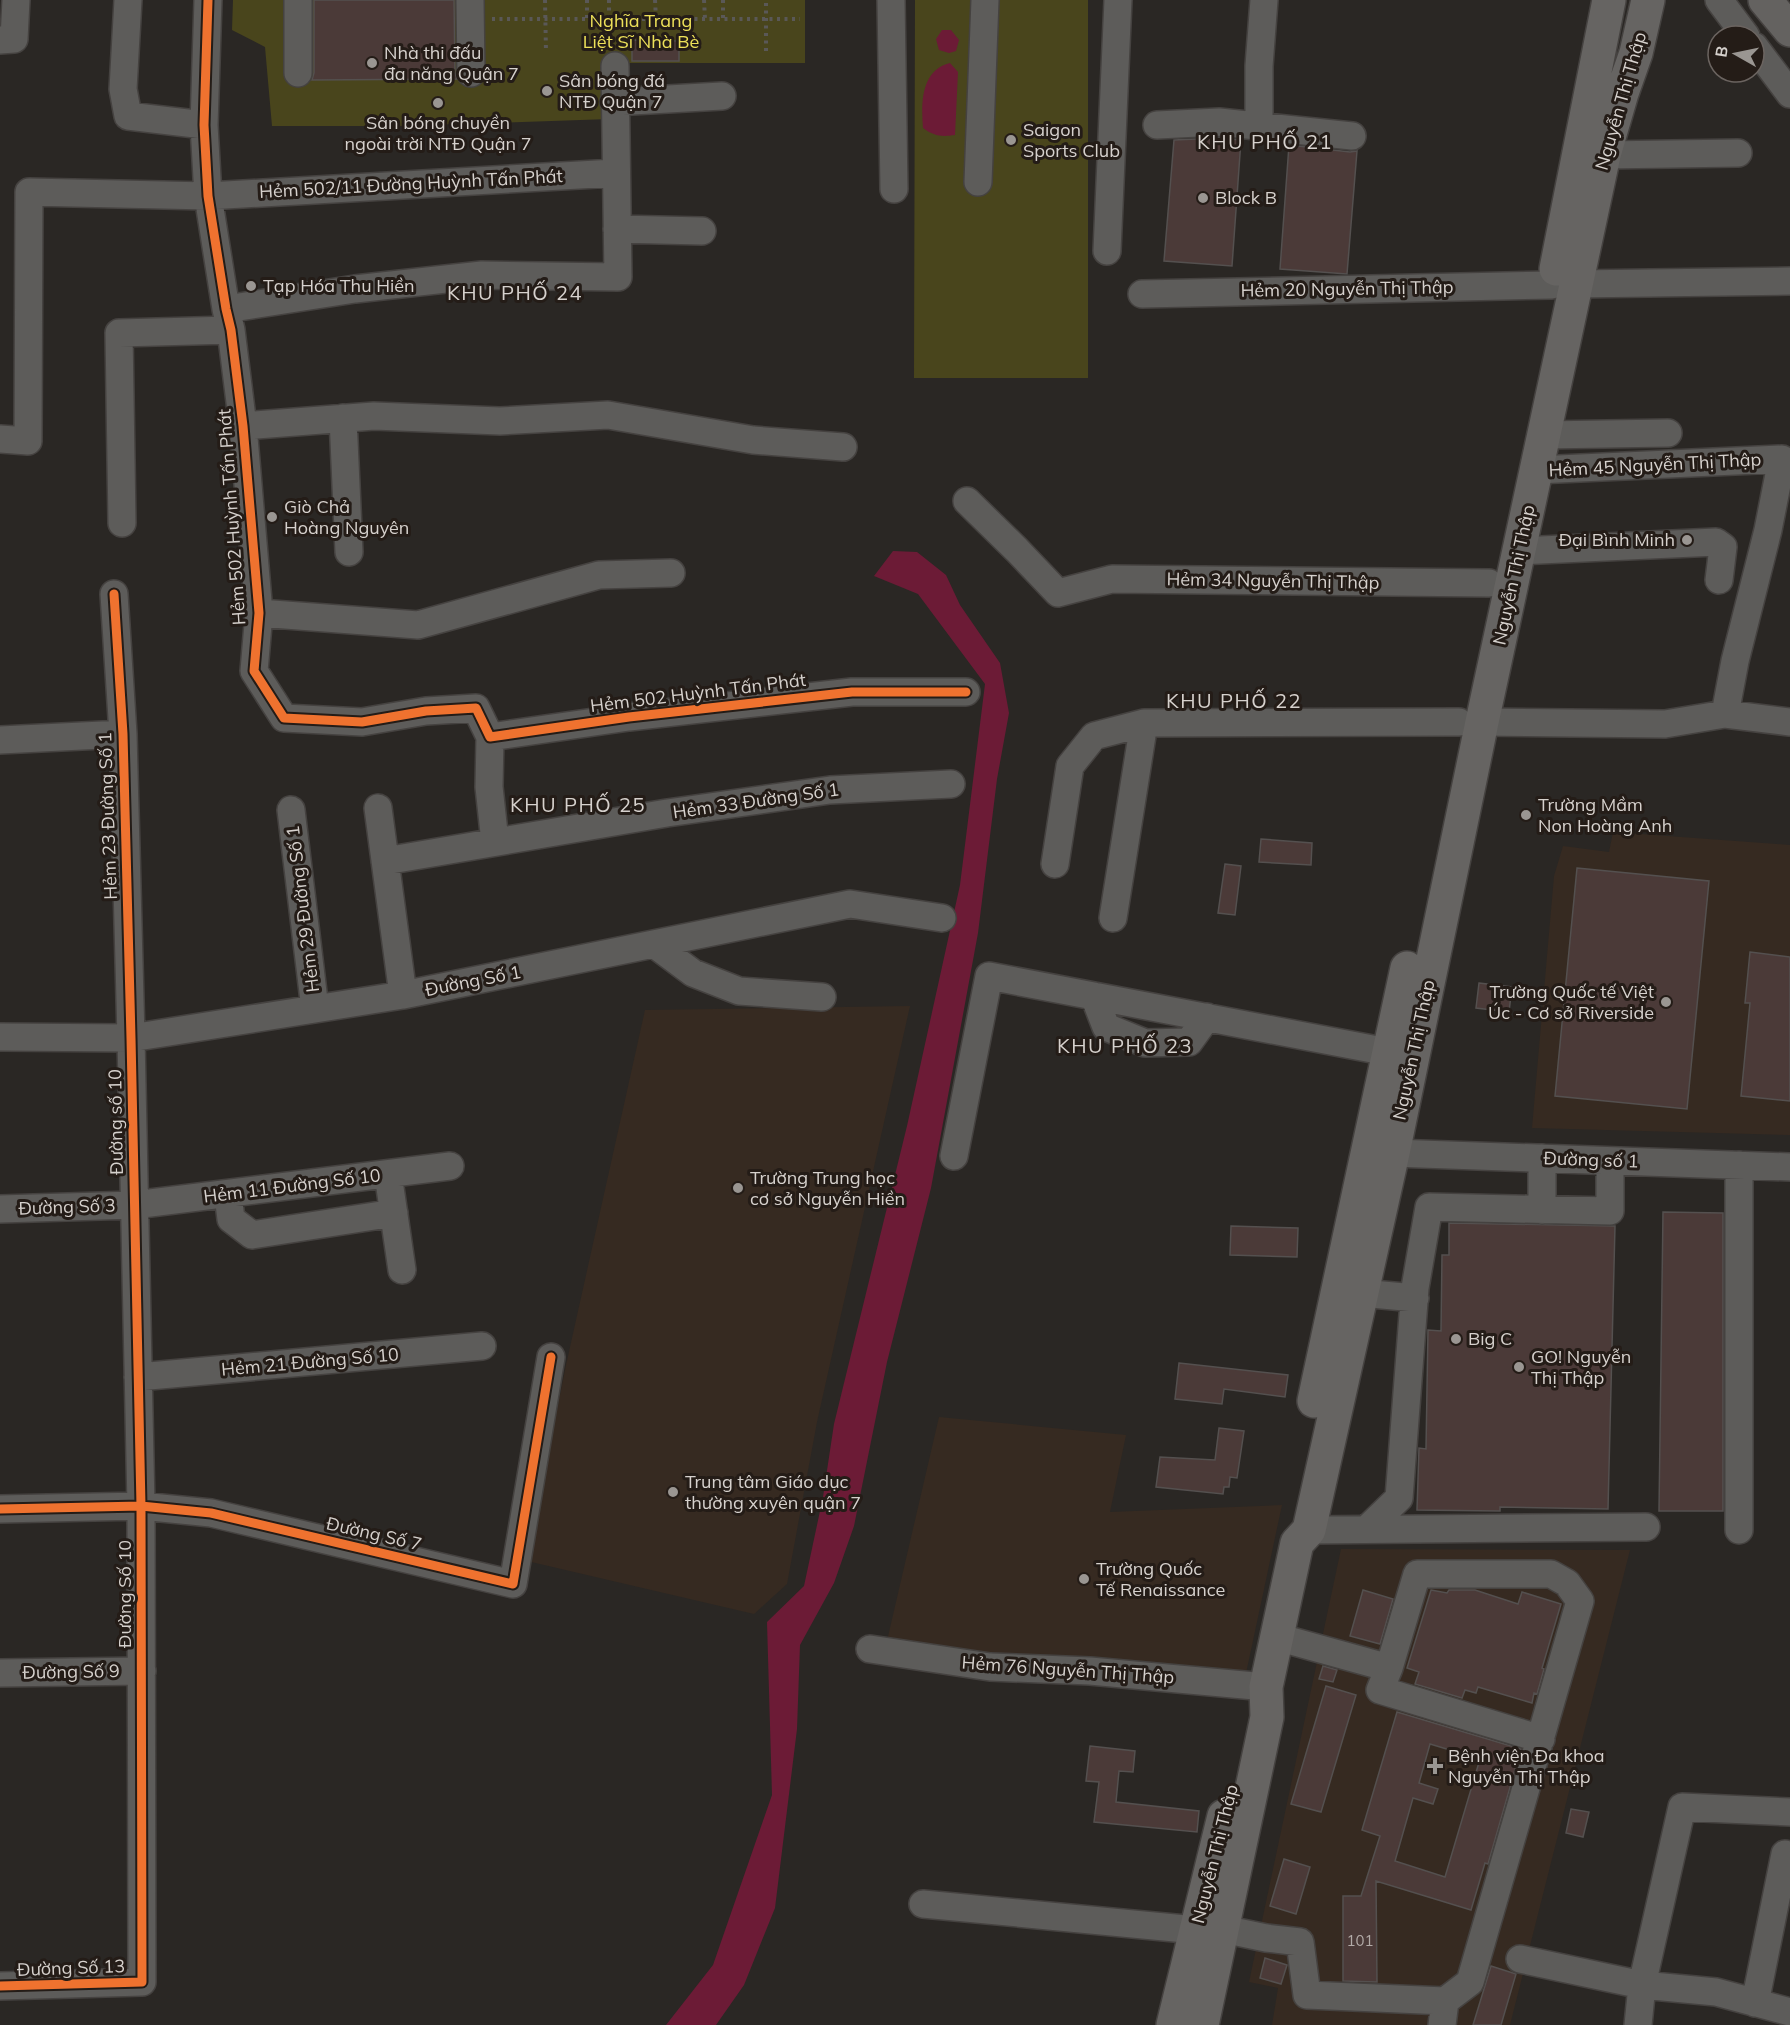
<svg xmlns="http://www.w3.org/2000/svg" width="1790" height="2025" font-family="Mulish,sans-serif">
  <rect width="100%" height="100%" fill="#2a2724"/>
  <path fill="#362a21" d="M1613,832L1790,845V1135L1532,1128L1554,876L1563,846L1609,852Z
    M910,1006L817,1422L787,1584L754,1614L527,1561L566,1365L645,1010Z
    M939,1417L1126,1435L1110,1512L1282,1505L1245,1678L886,1645Z
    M1341,1549L1630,1550L1510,2025H1272L1278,1988L1249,1982Z"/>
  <path fill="#49451c" d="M233,0H805V63H611L610,119L399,126H272L265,47L232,30Z
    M915,0H1088V378H914Z"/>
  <path fill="#6c1b36" d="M942,30H951L959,40L956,51L949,53L939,50L936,39Z
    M950,63L958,72L955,135C941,137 934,136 923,128C921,103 921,70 950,63Z
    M893,551L917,552L946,575L960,605L1000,663L1009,713L997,779L978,933L931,1188L887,1362L854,1526L834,1583L800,1645L797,1729L775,1908L744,1985L716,2025H666L713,1965L772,1795L767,1622L804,1586L823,1497L834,1424L907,1126L960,885L985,684L918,594L874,576Z"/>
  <path fill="#4b3a38" stroke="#54504f" stroke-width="1.5" fill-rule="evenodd" d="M314,0H454L455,73L457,79L312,80L314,73Z
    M632,40L679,41V61H632Z
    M1219,138L1241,140L1232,266L1164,261L1174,140Z
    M1289,145L1350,152L1357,151L1347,274L1280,269Z
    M1261,839L1312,843L1311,865L1259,862Z
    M1225,864L1241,866L1235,915L1218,913Z
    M1577,868L1709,881L1687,1109L1555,1096Z
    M1750,952L1790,957V1101L1741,1096L1750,1003H1745Z
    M1479,983L1512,987L1509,1012L1476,1008Z
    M1663,1212L1723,1213V1511H1659Z
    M1449,1223L1615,1226L1608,1509L1500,1507V1511L1417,1510L1419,1448L1426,1449L1428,1330L1441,1331L1442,1255H1449Z
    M1231,1226L1298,1228L1297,1257L1230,1255Z
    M1179,1363L1288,1375L1285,1397L1224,1389L1222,1404L1175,1399Z
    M1219,1428L1244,1431L1237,1478L1230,1477L1229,1487H1224L1223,1494L1156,1487L1160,1457L1215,1460Z
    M1363,1590L1393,1599L1380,1644L1350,1636Z
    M1431,1590L1447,1593L1449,1590H1475L1518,1604L1522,1592L1561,1604L1542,1668L1544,1669L1537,1694L1534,1693L1532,1703L1478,1687L1476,1693L1465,1690L1462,1698L1415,1684L1419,1672L1407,1668Z
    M1323,1666L1337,1670L1333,1682L1319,1679Z
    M1326,1686L1356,1695L1321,1812L1291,1804Z
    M1397,1712L1521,1749L1488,1864L1485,1863L1471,1910L1376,1881L1377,1982L1343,1981V1896H1361L1380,1836L1362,1830ZM1430,1744L1480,1759L1445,1877L1395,1861L1413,1798L1433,1804L1438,1789L1419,1783Z
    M1090,1746L1135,1751L1133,1772L1119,1771L1116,1802L1199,1811L1197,1832L1094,1822L1099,1782L1086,1781Z
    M1571,1809L1589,1812L1583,1837L1566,1833Z
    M1284,1859L1310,1867L1296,1914L1270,1906Z
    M1265,1958L1287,1965L1281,1984L1260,1978Z
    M1491,1966L1516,1974L1501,2025H1473Z"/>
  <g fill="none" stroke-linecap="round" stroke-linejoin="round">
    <defs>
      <path id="minor" d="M128,0L123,89L128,116L204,125
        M208,0L204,125L208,196L226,309L231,330L243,426L259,613L254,671L284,718L362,722L426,711L476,708L490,737L629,717L852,692H966
        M298,0V73
        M470,0L471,73
        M891,0L894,189
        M1719,0L1746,36
        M0,40L14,39L16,0
        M1754,46L1790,94
        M614,102L722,96
        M1157,125L1219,122L1352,136
        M1259,126V66L1264,0
        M1604,155L1738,153
        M978,182L985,0
        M617,229L702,231
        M1107,251L1118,0
        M1575,284L1790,281
        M1142,294L1552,285
        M226,309L355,289L482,275L618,277L615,66
        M343,418L349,552
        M243,426L374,416L500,421L608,415L753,440L843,447
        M1544,435L1668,433
        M0,439L28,441L29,192L208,196L615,173
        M1536,470L1782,459L1768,530L1735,661L1725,714
        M967,501L1017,550L1058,593L1112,579L1489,583
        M122,523L119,333L231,330
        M1519,551L1716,542L1723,547L1719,580
        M259,613L418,625L599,575L671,573
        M1482,722L1665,724L1725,714L1790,722
        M490,737L489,787L495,842
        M0,740L123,734
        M378,808L403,995
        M291,810L315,1009
        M385,861L667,813L830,790L951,784
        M1055,864L1070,766L1094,736L1144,723
        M1113,918L1144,723L1459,722
        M654,944L693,973L739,991L822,997
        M1094,996L1106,1027L1145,1043L1189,1042L1207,1017
        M0,1037L131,1038L403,995L850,904L942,918
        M1373,1149L1393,1153L1790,1167
        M954,1156L989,976L1409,1056
        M388,1174L402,1270
        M228,1195L231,1219L252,1235L394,1213
        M0,1209L134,1205L450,1166
        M1542,1210V1158
        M1361,1293L1415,1298
        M138,1377L482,1346
        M0,1509L141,1506L211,1513L513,1584L551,1357
        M1367,1529L1399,1498L1415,1288L1429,1207L1610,1211V1161
        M1309,1530L1646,1527
        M1739,1530V1165
        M1277,1637L1389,1668
        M870,1649L990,1667L1090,1671L1266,1687
        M0,1673L142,1671
        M923,1904L1196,1930
        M1223,1929L1266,1938L1300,1942L1307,1995L1445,2001L1470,1982L1580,1601L1567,1583L1551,1574H1417L1389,1668L1380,1690L1541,1739
        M1520,1959L1642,1985L1716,1992L1790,2012
        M0,1986L142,1982L141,1506L131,1038L123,734L114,594
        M1755,2003L1785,1854
        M1442,2025L1445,2001
        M1638,2025L1642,1985L1682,1807L1790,1812"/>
      <path id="major" d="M1556,269L1609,0
        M1314,1401L1407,968
        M1173,2025L1224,1816
        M1202,2025L1267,1717L1266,1687L1297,1543L1309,1530L1393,1153L1482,722L1604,155L1622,93L1636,53L1648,0"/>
      <path id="highway" d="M1765,0L1790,30"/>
    </defs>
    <use href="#minor" stroke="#454240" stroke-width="30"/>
    <use href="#major" stroke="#454240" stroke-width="36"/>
    <use href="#highway" stroke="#454240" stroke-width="36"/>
    <path stroke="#5a5857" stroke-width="4" stroke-dasharray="3 4.5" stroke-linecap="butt" d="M545,0L546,52
      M587,0V19
      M609,0V19
      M655,0L656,19
      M704,0L705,19
      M723,0V19
      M492,19H800
      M766,51V0"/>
    <use href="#minor" stroke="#5d5c5a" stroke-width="27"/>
    <use href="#major" stroke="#666462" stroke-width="33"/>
    <use href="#highway" stroke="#646260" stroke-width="33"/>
    <defs>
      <path id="cycleway" d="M208,0L204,125L208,196L226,309L231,330L243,426L259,613L254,671L284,718L362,722L426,711L476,708L490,737L629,717L852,692H966
        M0,1509L141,1506L211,1513L513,1584L551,1357
        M0,1986L142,1982L141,1506L131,1038L123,734L114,594"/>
    </defs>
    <use href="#cycleway" stroke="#241c17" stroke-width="13"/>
    <use href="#cycleway" stroke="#ef722f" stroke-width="9"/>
  </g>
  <g fill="#9a9692" stroke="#241c17" stroke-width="2">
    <circle cx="372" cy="63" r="6"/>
    <circle cx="547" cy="91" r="6"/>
    <circle cx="438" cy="103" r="6"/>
    <circle cx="1011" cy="140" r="6"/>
    <circle cx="1203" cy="198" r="6"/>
    <circle cx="251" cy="286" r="6"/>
    <circle cx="272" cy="517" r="6"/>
    <circle cx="1687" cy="540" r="6"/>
    <circle cx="1526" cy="815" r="6"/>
    <circle cx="1666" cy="1002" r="6"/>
    <circle cx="738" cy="1188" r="6"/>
    <circle cx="1456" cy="1339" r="6"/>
    <circle cx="1519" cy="1367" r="6"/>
    <circle cx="673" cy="1492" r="6"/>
    <circle cx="1084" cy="1579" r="6"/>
    <path d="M1432 1757h6v6h6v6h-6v6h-6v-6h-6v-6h6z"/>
  </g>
  <g text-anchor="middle" stroke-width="6" stroke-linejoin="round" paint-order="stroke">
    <g font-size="15" fill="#b3aba8">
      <text x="1360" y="1946">101</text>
    </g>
    <g font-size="18" fill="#ede059" stroke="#241c17">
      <text x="641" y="27">Nghĩa Trang<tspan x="641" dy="21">Liệt Sĩ Nhà Bè</tspan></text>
    </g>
    <g font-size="18" fill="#d6d1cd" stroke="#241c17" text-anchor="start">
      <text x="384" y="59">Nhà thi đấu<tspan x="384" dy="21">đa năng Quận 7</tspan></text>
      <text x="559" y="87">Sân bóng đá<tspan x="559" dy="21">NTĐ Quận 7</tspan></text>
      <text x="438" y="129" text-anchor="middle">Sân bóng chuyền<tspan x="438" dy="21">ngoài trời NTĐ Quận 7</tspan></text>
      <text x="1023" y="136">Saigon<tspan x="1023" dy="21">Sports Club</tspan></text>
      <text x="1215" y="204">Block B</text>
      <text x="263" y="292">Tạp Hóa Thu Hiền</text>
      <text x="284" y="513">Giò Chả<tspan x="284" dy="21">Hoàng Nguyên</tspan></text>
      <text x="1675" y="546" text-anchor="end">Đại Bình Minh</text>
      <text x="1538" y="811">Trường Mầm<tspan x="1538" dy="21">Non Hoàng Anh</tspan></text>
      <text x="1654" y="998" text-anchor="end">Trường Quốc tế Việt<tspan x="1654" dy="21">Úc - Cơ sở Riverside</tspan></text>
      <text x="750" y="1184">Trường Trung học<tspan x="750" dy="21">cơ sở Nguyễn Hiền</tspan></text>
      <text x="1468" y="1345">Big C</text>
      <text x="1531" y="1363">GO! Nguyễn<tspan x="1531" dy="21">Thị Thập</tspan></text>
      <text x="685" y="1488">Trung tâm Giáo dục<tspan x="685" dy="21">thường xuyên quận 7</tspan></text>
      <text x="1096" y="1575">Trường Quốc<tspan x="1096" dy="21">Tế Renaissance</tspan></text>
      <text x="1448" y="1762">Bệnh viện Đa khoa<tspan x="1448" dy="21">Nguyễn Thị Thập</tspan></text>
    </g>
    <g font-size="18" fill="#d6d1cd" stroke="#241c17">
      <text transform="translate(1621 101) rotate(-74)" y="6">Nguyễn Thị Thập</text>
      <text transform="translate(411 184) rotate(-3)" y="6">Hẻm 502/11 Đường Huỳnh Tấn Phát</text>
      <text transform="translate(1347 289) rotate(-1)" y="6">Hẻm 20 Nguyễn Thị Thập</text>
      <text transform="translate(1655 465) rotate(-3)" y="6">Hẻm 45 Nguyễn Thị Thập</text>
      <text transform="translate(232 517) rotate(-94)" y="6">Hẻm 502 Huỳnh Tấn Phát</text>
      <text transform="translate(1514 575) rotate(-78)" y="6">Nguyễn Thị Thập</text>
      <text transform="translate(1273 581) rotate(1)" y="6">Hẻm 34 Nguyễn Thị Thập</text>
      <text transform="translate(698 693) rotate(-7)" y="6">Hẻm 502 Huỳnh Tấn Phát</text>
      <text transform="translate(756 801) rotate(-8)" y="6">Hẻm 33 Đường Số 1</text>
      <text transform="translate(108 816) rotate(-92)" y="6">Hẻm 23 Đường Số 1</text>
      <text transform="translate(303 909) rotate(-97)" y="6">Hẻm 29 Đường Số 1</text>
      <text transform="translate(473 981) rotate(-11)" y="6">Đường Số 1</text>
      <text transform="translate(1414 1050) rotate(-78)" y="6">Nguyễn Thị Thập</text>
      <text transform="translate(116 1122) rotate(-91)" y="6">Đường số 10</text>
      <text transform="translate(1591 1160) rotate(2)" y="6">Đường số 1</text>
      <text transform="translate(292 1186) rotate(-7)" y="6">Hẻm 11 Đường Số 10</text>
      <text transform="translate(67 1207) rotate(-2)" y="6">Đường Số 3</text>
      <text transform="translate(310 1362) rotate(-5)" y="6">Hẻm 21 Đường Số 10</text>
      <text transform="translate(374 1534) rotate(13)" y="6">Đường Số 7</text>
      <text transform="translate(125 1594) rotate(-90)" y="6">Đường Số 10</text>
      <text transform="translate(1068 1670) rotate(4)" y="6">Hẻm 76 Nguyễn Thị Thập</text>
      <text transform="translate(71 1672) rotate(-1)" y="6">Đường Số 9</text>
      <text transform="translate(1215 1854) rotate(-76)" y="6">Nguyễn Thị Thập</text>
      <text transform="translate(71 1968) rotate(-2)" y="6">Đường Số 13</text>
    </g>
    <g font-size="20" letter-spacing="1.5" fill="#d6d1cd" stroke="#241c17">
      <text x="1265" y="149">KHU PHỐ 21</text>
      <text x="515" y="300">KHU PHỐ 24</text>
      <text x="1234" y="708">KHU PHỐ 22</text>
      <text x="578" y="812">KHU PHỐ 25</text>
      <text x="1125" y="1053">KHU PHỐ 23</text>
    </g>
  </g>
  <g transform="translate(1736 54) rotate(279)"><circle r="28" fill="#241c17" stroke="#6b6460" stroke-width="1.5"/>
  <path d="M0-4.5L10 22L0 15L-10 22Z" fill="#9a9692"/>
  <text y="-9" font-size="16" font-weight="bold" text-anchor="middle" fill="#d6d1cd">B</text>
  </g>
</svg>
